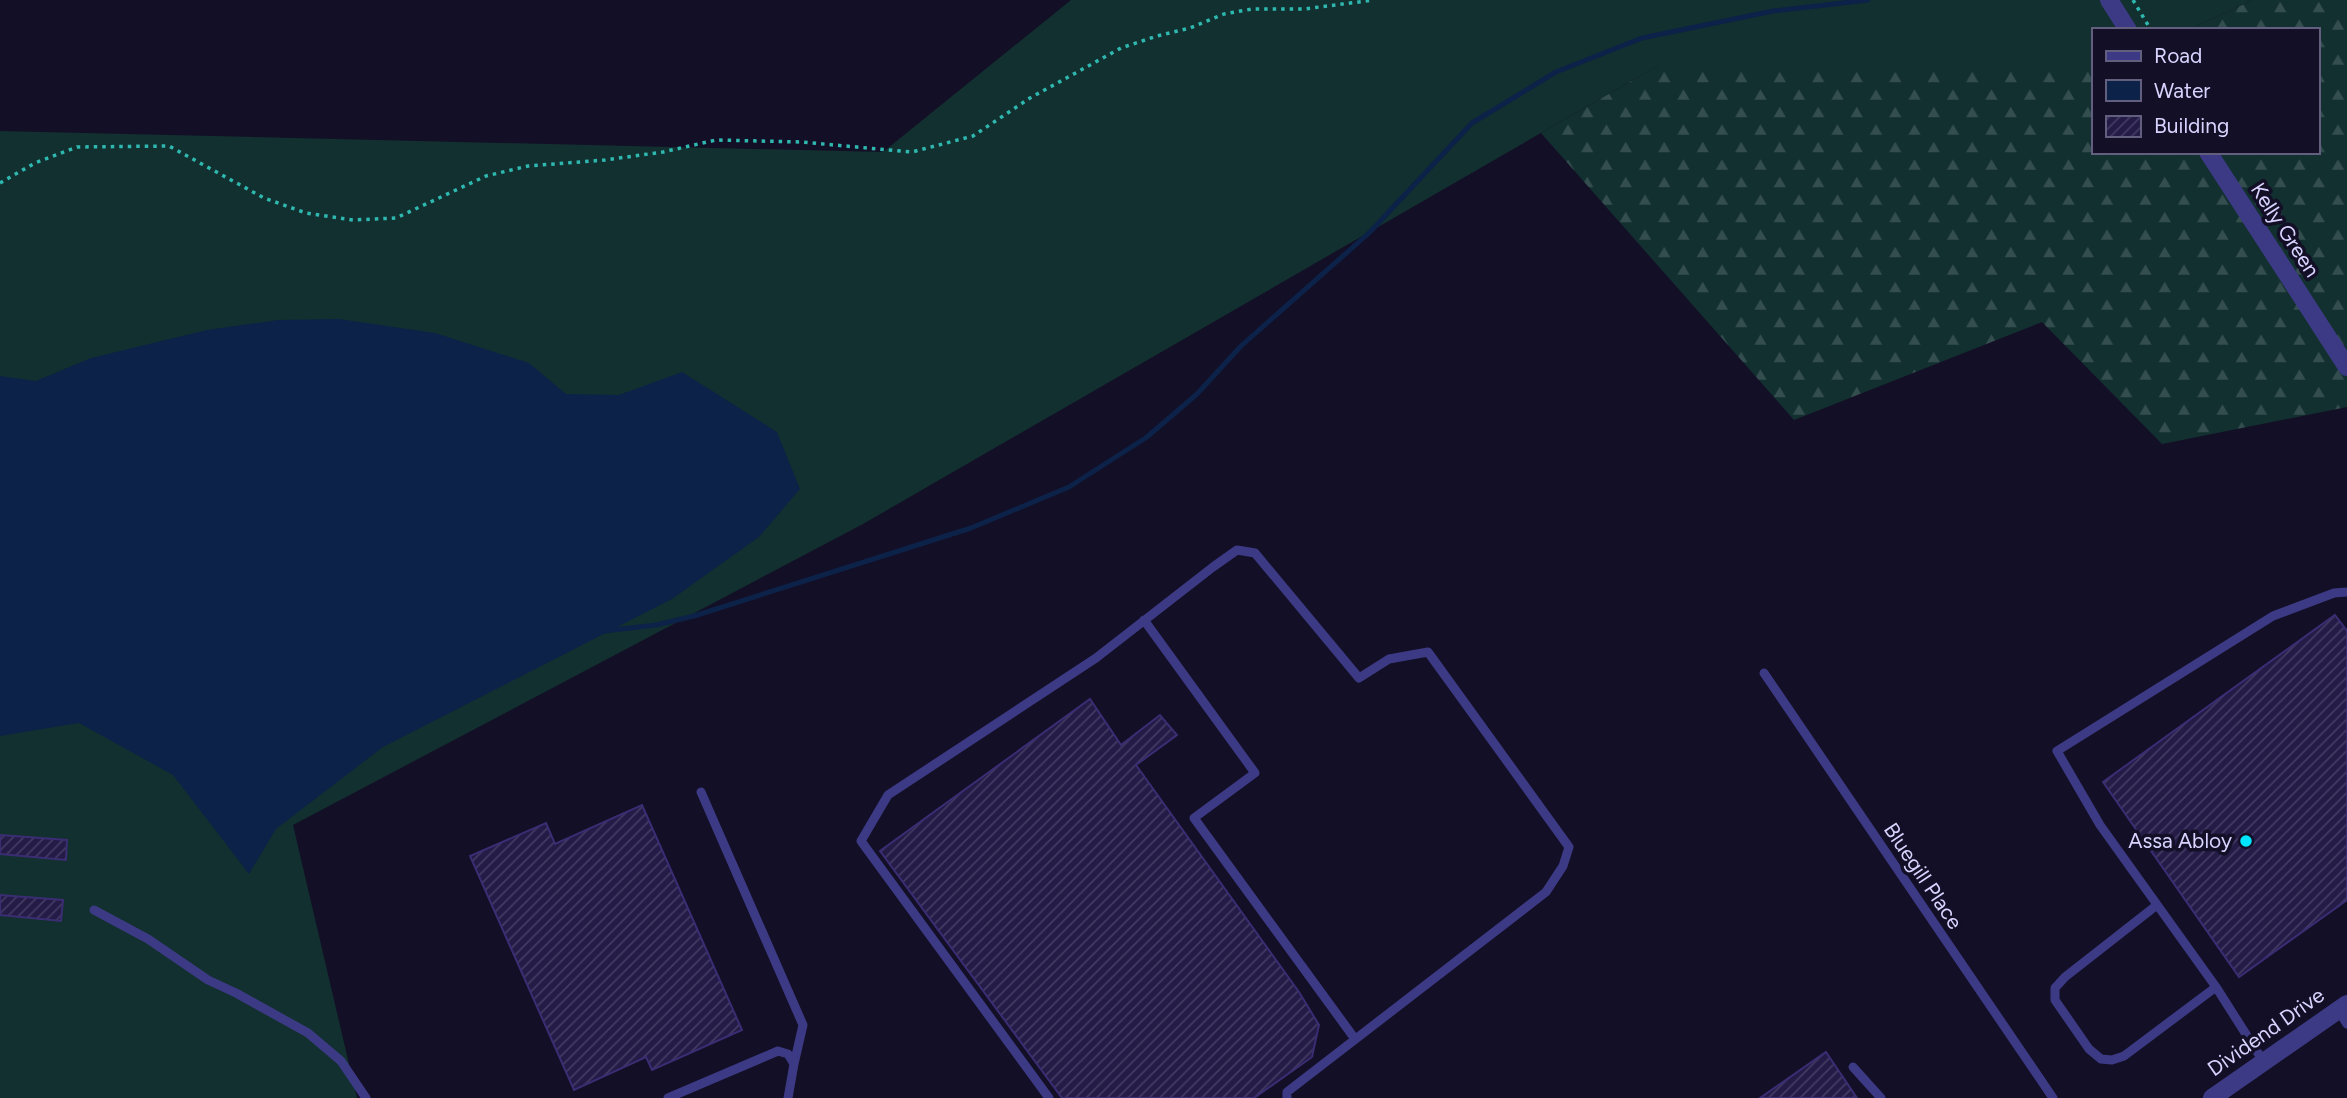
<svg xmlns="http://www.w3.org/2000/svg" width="2347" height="1098" font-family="Figtree,sans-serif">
  <defs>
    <pattern id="forest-firs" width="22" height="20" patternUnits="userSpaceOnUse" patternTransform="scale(1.75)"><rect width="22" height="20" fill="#12302f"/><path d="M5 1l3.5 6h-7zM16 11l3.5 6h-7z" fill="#344d4e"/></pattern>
    <pattern id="building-hatch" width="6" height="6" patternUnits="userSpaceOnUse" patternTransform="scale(1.75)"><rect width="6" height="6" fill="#241b47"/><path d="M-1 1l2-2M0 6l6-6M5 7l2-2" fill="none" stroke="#433b63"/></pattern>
  </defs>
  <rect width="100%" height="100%" fill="#130f26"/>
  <path fill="#12302f" d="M1071,0H2253L2188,30H2093V65H1659L863,524L293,825L357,1098H0V131L883,152Z"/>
  <path fill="url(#forest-firs)" d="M2253,0H2347V407L2162,444L2042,322L1794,420L1541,133L1659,65H2093V152H2317V30H2188Z"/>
  <path fill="#0c2248" d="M339,319L435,333L529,363L566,394L619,395L682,372L777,432L800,489L759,537L672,599L383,747L276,829L249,874L173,775L79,723L0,736V376L36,381L91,358L207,330L278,320Z"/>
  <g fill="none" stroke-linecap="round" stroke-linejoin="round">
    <path stroke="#0c2248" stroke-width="5" d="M605,631L656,625L694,616L971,528L1069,487L1147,437L1197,394L1241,346L1369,233L1472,123L1556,72L1642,38L1773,11L1868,0"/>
  </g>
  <path fill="url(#building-hatch)" stroke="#3b2d73" stroke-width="2" d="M2335,615L2347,631V900L2239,977L2103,782Z
    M1090,699L1121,745L1160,715L1177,735L1136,765L1299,992L1319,1025L1312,1057L1254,1098H1062L880,851Z
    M642,805L742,1030L652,1070L646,1057L574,1090L470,856L546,823L555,844Z
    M0,835L67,840L66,860L0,854Z
    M0,895L63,900L61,921L0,915Z
    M1826,1052L1857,1098H1760Z"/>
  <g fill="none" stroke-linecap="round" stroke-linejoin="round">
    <path stroke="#2fb8b0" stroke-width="3.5" stroke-dasharray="3.5 5" stroke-linecap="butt" d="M2133,0L2151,30
      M0,183L35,163L77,147L169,146L264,198L306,213L353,220L396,218L486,176L528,166L605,160L663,152L716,140L801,142L912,152L973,136L1030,98L1121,48L1157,36L1190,28L1224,14L1252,9H1304L1374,0"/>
    <path stroke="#3d3a85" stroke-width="9" d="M1144,620L1255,773L1194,818L1355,1039
      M1764,673L2053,1098
      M701,792L803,1025L794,1064
      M2157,905L2065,977L2055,988V1000L2089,1049L2101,1059L2112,1060L2124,1056L2216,987
      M94,910L148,939L208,980L236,993L308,1033L341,1061L366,1098
      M2338,1010L2347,1024
      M2263,1061L2216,987L2100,825L2057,751L2273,616L2334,593L2347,592
      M1853,1067L1881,1098
      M668,1098L778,1051L788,1054L794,1064L788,1098
      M1049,1098L861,841L888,795L1096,658L1213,567L1237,550L1255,553L1359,678L1389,659L1428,652L1569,847L1563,866L1546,892L1287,1092V1098"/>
    <path stroke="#3d3a85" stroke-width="18" d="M2109,0L2128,30
      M2208,152L2347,367"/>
    <path stroke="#3d3a85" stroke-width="18" d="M2212,1098L2347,1004"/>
  </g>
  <circle fill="#00e5ff" stroke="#130f26" stroke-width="2.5" cx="2246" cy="841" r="7"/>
  <g text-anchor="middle" stroke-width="7" stroke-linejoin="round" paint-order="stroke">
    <g font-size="21" fill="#d9d4ff" stroke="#130f26">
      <text transform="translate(2285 230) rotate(57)" y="7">Kelly Green</text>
      <text transform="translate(1923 876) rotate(56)" y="7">Bluegill Place</text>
      <text transform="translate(2266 1032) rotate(-35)" y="7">Dividend Drive</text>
    </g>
    <g font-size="21" fill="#d9d4ff" stroke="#130f26" text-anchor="end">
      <text x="2232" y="848">Assa Abloy</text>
    </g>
  </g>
  <rect x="2092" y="28" width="228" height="126" fill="#130f26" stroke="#625e7d" stroke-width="2"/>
  <rect x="2106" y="51" width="35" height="10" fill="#3d3a85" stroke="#625e7d" stroke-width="2"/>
  <text x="2154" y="63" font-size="21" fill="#d9d4ff">Road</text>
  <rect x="2106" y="80" width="35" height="21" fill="#0c2248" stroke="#625e7d" stroke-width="2"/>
  <text x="2154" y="98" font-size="21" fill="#d9d4ff">Water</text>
  <rect x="2106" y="116" width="35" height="21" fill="url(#building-hatch)" stroke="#625e7d" stroke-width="2"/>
  <text x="2154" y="133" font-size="21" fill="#d9d4ff">Building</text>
</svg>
